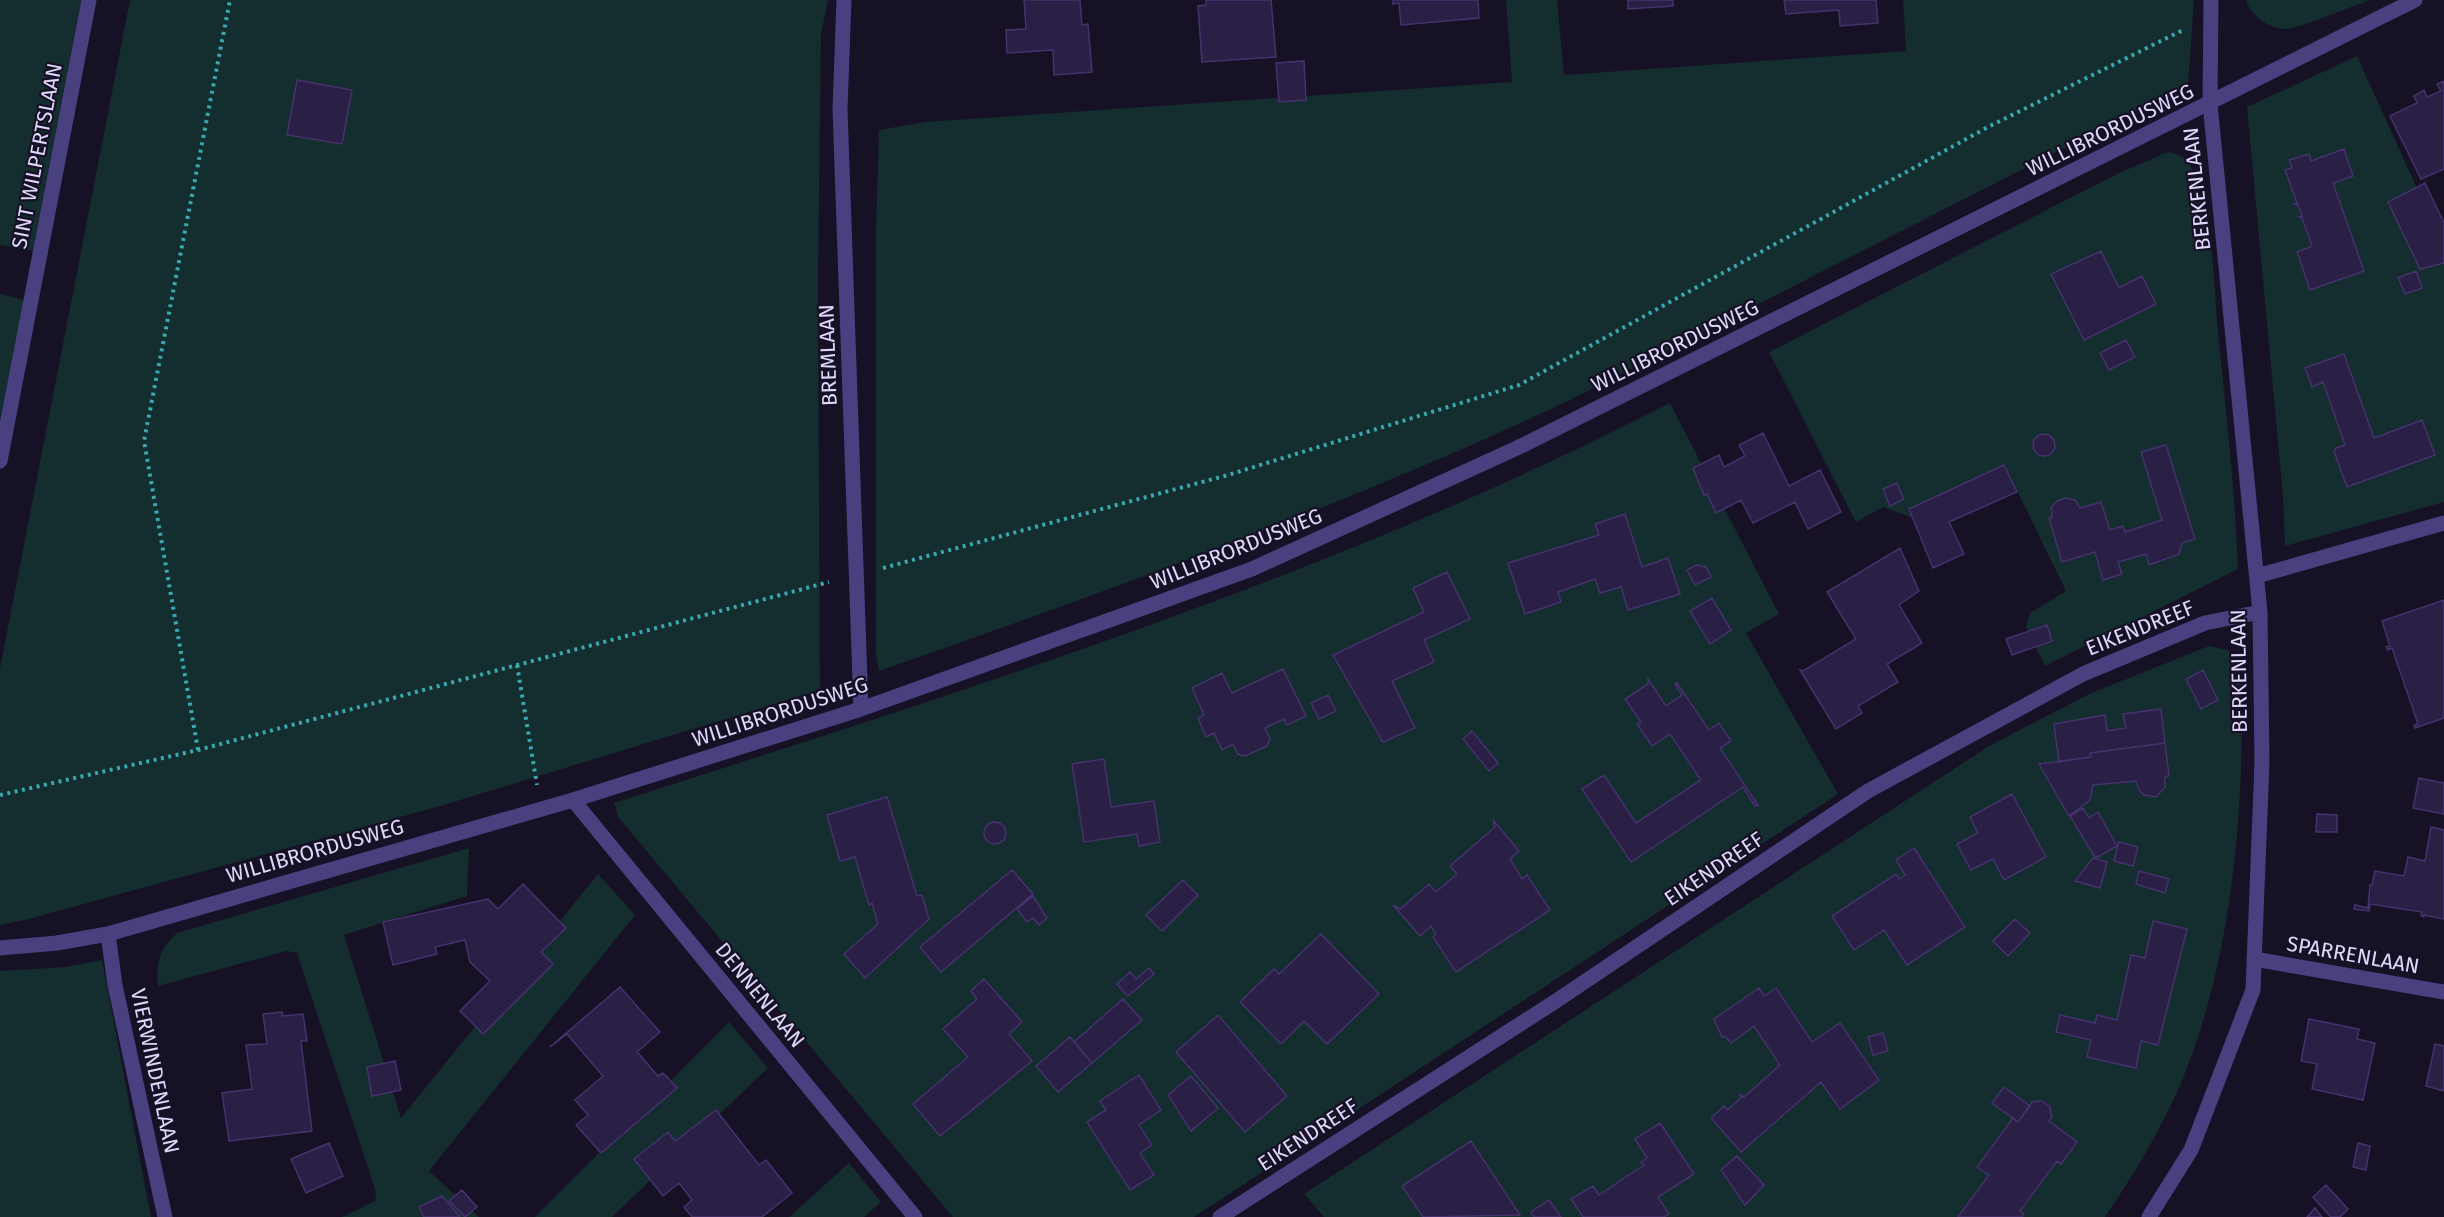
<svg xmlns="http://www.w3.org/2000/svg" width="2444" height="1217" font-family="'Fira Sans',sans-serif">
  <rect width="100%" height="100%" fill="#161125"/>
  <path fill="#142d2e" d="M0,0H81L33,251L0,245Z
    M130,0H828L821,34L818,285L820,690L444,805L29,919L0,925V668Z
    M1506,0H1557L1564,75L1906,51L1903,0H2194L2188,85L1570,400C1346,506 1113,589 879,671L876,654V225L879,130L925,122L1512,82Z
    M2246,0H2369C2354,6 2298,29 2285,29C2269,29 2250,15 2246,0Z
    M2357,56L2441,241L2444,240V502L2285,546L2283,496L2247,107Z
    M2168,152C2177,154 2186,156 2190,165C2214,215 2213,278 2218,332C2226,411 2235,489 2238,569L2045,666L2026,627L2030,613L2066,591L2008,472L1913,518L1883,507L1856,522L1769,352L2119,173Z
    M0,294L24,300L0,421Z
    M1670,403L1779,614L1746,633L1838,794L1194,1217H953L619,818L614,803C973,688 1334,576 1670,403Z
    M2209,646L2228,650L2240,663C2247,796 2233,959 2181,1083C2161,1129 2134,1175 2105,1217H1324L1304,1194L1989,746L2089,694Z
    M469,848L467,896L344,935L401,1118L598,874L635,915L429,1171L479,1217H342L375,1201L376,1192L297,953L287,951L158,986C155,964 160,948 177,933Z
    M102,960L151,1217H0V971L66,967Z
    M729,1022L768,1068L612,1217H535Z
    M849,1163L881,1202L864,1217H789Z"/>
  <path fill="#2a1f44" stroke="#45326e" stroke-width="1.5" d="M1024,0H1080L1082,25L1088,24L1092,72L1054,75L1053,50L1007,53L1006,30L1026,29Z
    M1206,0H1271L1276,57L1202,62L1198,6L1206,5Z
    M1393,0H1478L1479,18L1401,25L1399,3L1393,4Z
    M1628,0H1673V6L1628,9Z
    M1784,0H1876L1878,23L1840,26L1839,10L1786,14Z
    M1304,61L1306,100L1279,102L1276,63Z
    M297,80L352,90L342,144L287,135Z
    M2444,81V169L2421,179L2390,116L2417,103L2414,96L2424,90L2427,97L2441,91L2437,84Z
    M2344,149L2353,176L2333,183L2364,271L2310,290L2297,252L2312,246L2302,218L2299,217L2302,216L2298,205L2294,204L2297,203L2285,170L2292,168L2289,160L2309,154L2311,161Z
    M2425,183L2444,223V263L2420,269L2388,202Z
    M2101,251L2119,288L2142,276L2156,304L2084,340L2051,274Z
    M2416,271L2422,288L2405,294L2398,278Z
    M2126,340L2135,357L2109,370L2100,353Z
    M2344,354L2374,438L2422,420L2435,455L2347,487L2334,451L2336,448L2345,445L2323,382L2312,387L2305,368Z
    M1763,433L1789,486L1820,470L1841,512L1808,529L1795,502L1753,523L1741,500L1716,513L1707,494L1704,495L1693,468L1719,455L1724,467L1745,456L1739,445Z
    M2033 445a11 11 0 1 1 22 0a11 11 0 1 1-22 0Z
    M2166,445L2195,539L2182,543L2179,554L2149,565L2146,554L2118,562L2122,574L2103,580L2095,552L2062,562L2049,518L2052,517L2051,508L2057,501L2066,498L2075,500L2080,508L2101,502L2110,530L2123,526L2125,532L2162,520L2141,452Z
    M2004,465L2017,492L1949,522L1964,554L1933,568L1909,509Z
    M1897,483L1904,499L1890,506L1883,489Z
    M1625,514L1642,567L1668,558L1680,594L1628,610L1621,587L1600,593L1595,579L1558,592L1561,602L1525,614L1508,563L1599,535L1595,524Z
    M1900,548L1919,591L1899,605L1922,643L1887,664L1898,682L1858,706L1862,713L1836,729L1800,670L1803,671L1856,639L1827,592Z
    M1697,565L1706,567L1711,577L1695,585L1687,570Z
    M1447,572L1470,619L1424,640L1434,662L1392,681L1415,728L1383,742L1333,655L1424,612L1413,588Z
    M1712,598L1731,630L1710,644L1690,611Z
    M2444,600V718L2415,728L2414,725L2418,724L2392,648L2388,650L2386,647L2390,646L2382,621Z
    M2047,625L2052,641L2012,655L2006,639Z
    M1283,669L1306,716L1287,725L1284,719L1265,728L1270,739L1267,746L1245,756L1238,754L1233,744L1222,750L1214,733L1206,737L1198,718L1204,715L1192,688L1222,673L1232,693Z
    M2203,670L2218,700L2201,709L2186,679Z
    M1648,679L1666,706L1682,695L1675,684L1677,683L1709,730L1719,723L1731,741L1720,748L1758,805L1755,806L1743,787L1631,862L1582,789L1604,775L1636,823L1701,780L1670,734L1652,746L1637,724L1641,722L1625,699L1648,684Z
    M1328,695L1336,711L1319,719L1311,703Z
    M2161,709L2165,743L2090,753L2091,757L2059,762L2054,724L2105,715L2107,731L2126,728L2123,714Z
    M1472,731L1498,763L1489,771L1463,739Z
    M2165,743L2169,776L2165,777V787L2156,797L2144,795L2139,790L2136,781L2093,785L2090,800L2069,816L2039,764L2091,757L2090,753Z
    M1104,759L1111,807L1154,801L1160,842L1139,846L1137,834L1084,842L1072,764Z
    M2419,778L2444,783V814L2413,808Z
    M2012,794L2046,857L2004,880L1993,859L1971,870L1957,844L1978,833L1970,817Z
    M887,797L917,896L922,895L929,919L865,978L844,954L878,924L872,903L869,905L855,857L840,861L827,815Z
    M2083,808L2089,818L2098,812L2117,846L2098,857L2094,856L2070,816Z
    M2317,814L2337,815V832H2316Z
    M1493,820L1519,851L1510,859L1522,879L1527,875L1550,910L1456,972L1433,937L1436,934L1431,926L1420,936L1393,905L1400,909L1429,884L1436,892L1457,874L1450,866L1495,827Z
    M984 833a11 11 0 1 1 22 0a11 11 0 1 1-22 0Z
    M2431,827L2444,830V919L2424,915V917L2421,916L2422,912L2370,904L2369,911L2354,909L2355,905L2368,908L2370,885H2372L2375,871L2404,876L2408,857L2425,861Z
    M2119,842L2138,847L2133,866L2114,861Z
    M1914,848L1965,927L1907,965L1884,930L1854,950L1832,916L1896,874L1899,879L1905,875L1896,860Z
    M2093,858L2107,862L2100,888L2075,881Z
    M1012,870L1033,894L941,972L920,947Z
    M2139,871L2169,879L2165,893L2136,884Z
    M1183,880L1198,895L1162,931L1146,915Z
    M523,884L566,928L541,952L553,964L483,1034L460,1011L490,981L470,962L465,940L435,947L437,954L393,965L383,922L488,899L498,909Z
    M1033,896L1047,918L1039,925L1033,918L1027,922L1017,909Z
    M2015,919L2030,933L2008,956L1993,941Z
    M2153,921L2187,929L2158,1045L2141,1041L2136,1068L2087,1057L2091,1040L2056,1032L2060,1015L2095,1023L2097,1015L2117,1020L2131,955L2145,958Z
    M1321,934L1379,994L1327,1044L1304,1021L1281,1044L1240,1002L1274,969L1279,974Z
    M1149,968L1154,974L1128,996L1117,984L1130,972L1136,979Z
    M984,979L1022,1022L1009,1034L1032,1061L940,1136L913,1104L968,1057L943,1029L977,999L971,991Z
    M620,987L660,1032L637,1052L658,1076L663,1073L677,1088L601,1153L576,1125L588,1115L575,1100L603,1076L567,1034L550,1047Z
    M1759,988L1764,996L1776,988L1812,1042L1840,1023L1879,1080L1840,1109L1821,1082L1741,1152L1711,1118L1724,1106L1727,1110L1742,1097L1739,1094L1744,1097L1780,1065L1754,1026L1731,1043L1725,1036L1722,1037L1714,1019Z
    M1123,999L1142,1020L1092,1063L1074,1042Z
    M282,1012L283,1016L303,1014L307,1041H301L312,1131L229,1141L222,1093L252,1089L246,1045L267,1044L263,1014Z
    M1218,1015L1287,1096L1245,1132L1176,1052Z
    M2309,1019L2359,1029L2357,1039L2375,1043L2363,1100L2312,1089L2317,1064L2301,1061Z
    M1883,1033L1888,1051L1873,1055L1868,1037Z
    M1070,1037L1092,1063L1058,1092L1036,1066Z
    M2435,1044L2444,1046V1091L2426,1086Z
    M395,1061L401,1090L372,1096L367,1067Z
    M1139,1075L1161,1110L1139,1125L1152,1145L1140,1153L1154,1175L1130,1190L1087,1122L1106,1110L1100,1101Z
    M1191,1076L1218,1108L1191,1131L1168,1095Z
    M2004,1087L2030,1106L2018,1122L1992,1103Z
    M2042,1101L2050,1107L2052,1117L2049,1121L2077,1142L2061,1164L2057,1161L2020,1211L2024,1214L2022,1217H1958L1989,1175L1977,1167L2013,1118L2018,1122L2032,1102Z
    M716,1110L759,1165L766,1160L792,1193L762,1217H692L684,1207L692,1200L679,1183L663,1196L634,1159L668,1132L675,1141Z
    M1660,1123L1694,1174L1658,1197L1669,1214L1664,1217H1583L1571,1199L1593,1186L1599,1195L1644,1165L1641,1162L1647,1158L1635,1139Z
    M1471,1141L1520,1215L1423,1217L1402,1186Z
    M329,1143L343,1176L306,1193L291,1159Z
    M2358,1143L2370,1146L2366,1170L2353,1167Z
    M1737,1156L1764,1185L1745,1205L1721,1170Z
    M2326,1185L2348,1209L2340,1217H2331L2313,1197Z
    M462,1190L477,1207L465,1217L449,1201Z
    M442,1196L460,1217H424L419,1207Z
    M1549,1200L1561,1217H1534L1531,1212Z
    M2315,1208L2322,1217H2307Z"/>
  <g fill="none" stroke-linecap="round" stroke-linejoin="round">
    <path stroke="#39a9af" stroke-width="4" stroke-dasharray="3 4.5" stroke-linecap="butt" d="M883,568L1228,475L1519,385L1988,127L2185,29
      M517,665L537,785
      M198,750L144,441L230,0
      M0,795L198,750L829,582"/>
    <path stroke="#494080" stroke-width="15" d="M844,0L840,109L861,709
      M0,461L89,0
      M2257,576L2444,523
      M573,800L915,1217
      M108,934L115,985L165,1217
      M0,948L57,943L108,934L573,800L861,709L1252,569L1517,448L2415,0
      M2254,959L2444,992
      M1220,1217L1556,1001L1868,791L2083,674L2205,623L2260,612
      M2149,1217L2191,1150L2253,990L2262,762L2260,612L2210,104L2211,0"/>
  </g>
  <g text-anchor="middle" stroke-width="4.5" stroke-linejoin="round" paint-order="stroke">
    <g font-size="21" fill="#e0d8fc" stroke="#161125">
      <text transform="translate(2110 130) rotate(-26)" y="7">WILLIBRORDUSWEG</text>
      <text transform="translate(37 156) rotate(-79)" y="7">SINT WILPERTSLAAN</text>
      <text transform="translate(2197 189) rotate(-96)" y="7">BERKENLAAN</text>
      <text transform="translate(1675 346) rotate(-26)" y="7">WILLIBRORDUSWEG</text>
      <text transform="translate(828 355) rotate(-92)" y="7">BREMLAAN</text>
      <text transform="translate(1236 549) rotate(-22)" y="7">WILLIBRORDUSWEG</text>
      <text transform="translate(2140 628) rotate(-22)" y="7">EIKENDREEF</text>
      <text transform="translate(2239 671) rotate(-91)" y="7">BERKENLAAN</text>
      <text transform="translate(780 712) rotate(-18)" y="7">WILLIBRORDUSWEG</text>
      <text transform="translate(315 851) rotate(-16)" y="7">WILLIBRORDUSWEG</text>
      <text transform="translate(1714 869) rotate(-34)" y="7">EIKENDREEF</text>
      <text transform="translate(2353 955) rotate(10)" y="7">SPARRENLAAN</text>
      <text transform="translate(760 995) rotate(51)" y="7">DENNENLAAN</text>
      <text transform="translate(155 1071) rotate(78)" y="7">VIERWINDENLAAN</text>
      <text transform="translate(1308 1135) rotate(-33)" y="7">EIKENDREEF</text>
    </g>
  </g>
</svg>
